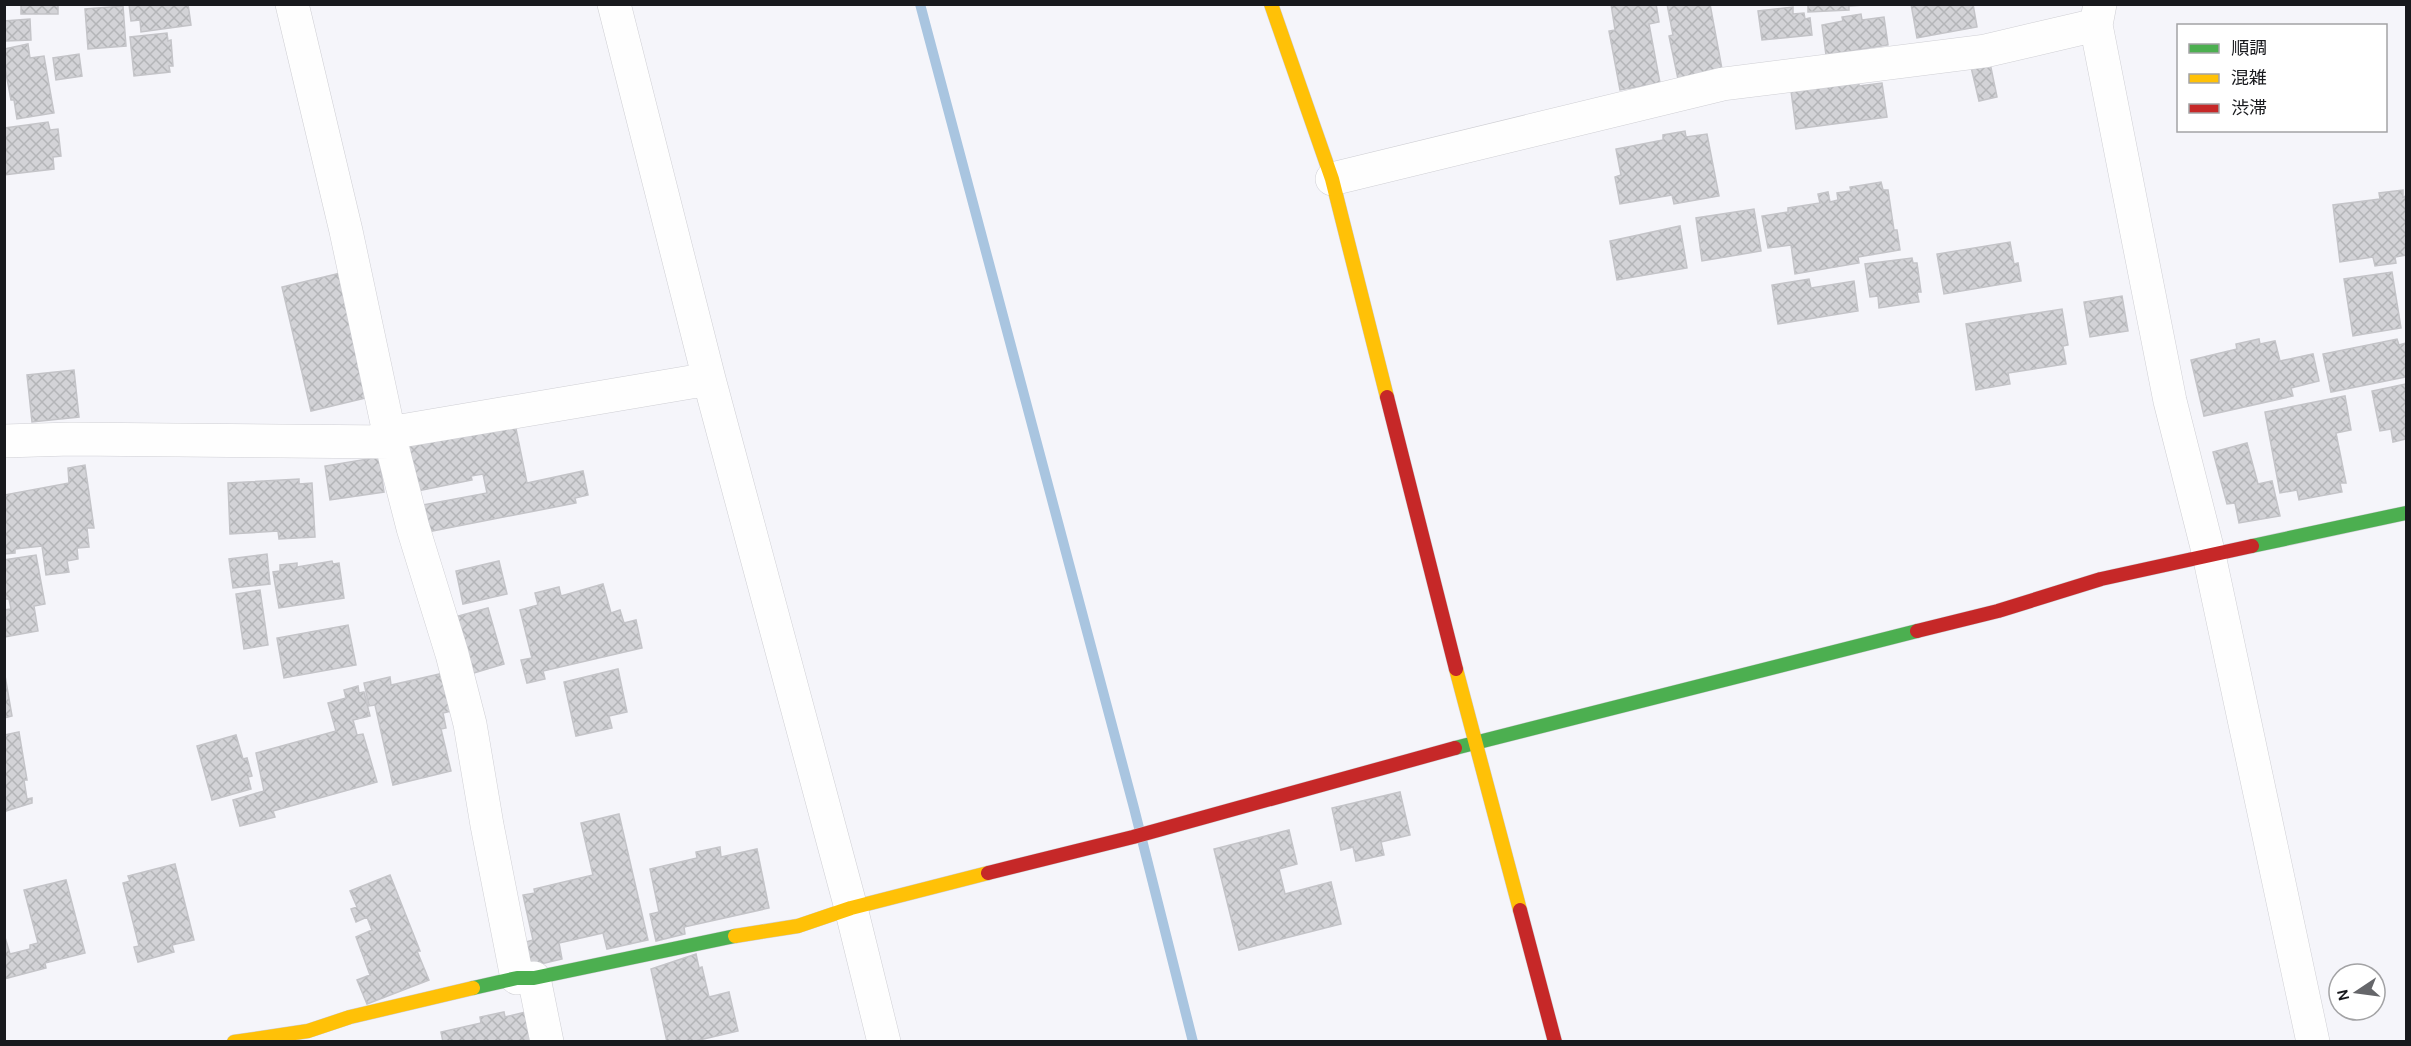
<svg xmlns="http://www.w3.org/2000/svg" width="2411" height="1046" font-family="Karla,'Noto Sans JP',sans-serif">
  <defs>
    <pattern id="building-cross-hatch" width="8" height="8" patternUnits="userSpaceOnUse" patternTransform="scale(1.5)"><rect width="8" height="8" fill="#d3d3d7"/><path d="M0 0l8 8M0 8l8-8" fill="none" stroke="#b4b5b8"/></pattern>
  </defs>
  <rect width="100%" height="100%" fill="#f5f5fa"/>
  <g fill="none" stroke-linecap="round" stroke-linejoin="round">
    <path stroke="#a9c5e0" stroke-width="10" d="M920,4L1134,808L1193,1042"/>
  </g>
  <path fill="url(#building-cross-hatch)" stroke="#c4c4c8" stroke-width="1.5" d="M21,4H58V14H21Z
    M129,4H188L191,25L141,32L140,20L131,21Z
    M1611,4H1656L1659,22L1649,24L1660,83L1620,90L1609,31L1615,30Z
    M1667,4H1710L1722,69L1678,79L1669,36L1673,35Z
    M1808,4H1864V5L1849,6V10L1808,12Z
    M1911,4H1973L1977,27L1917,38Z
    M123,6L126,46L88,49L85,9Z
    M1793,7V14L1804,13L1805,19L1810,18L1812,35L1762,40L1758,11Z
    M1861,14L1862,20L1884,17L1888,45L1826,55L1822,25L1843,21L1842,17Z
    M30,19L31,40L6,41L4,21Z
    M167,33L168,41L171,40L173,66H169L170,72L134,76L130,37Z
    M28,44L30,58L44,56L54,113L17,119L14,100H11L4,63V49Z
    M79,54L82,76L56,80L53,58Z
    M1990,63L1997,97L1979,101L1971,67Z
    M1859,82V86L1882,83L1887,117L1796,129L1791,91Z
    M48,122L50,130L58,129L61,156L53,157L54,169L4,175L5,128Z
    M1685,131L1686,137L1707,134L1719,196L1674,204L1672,195L1620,204L1615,177L1621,175L1616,149L1663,140V135Z
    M1881,182L1883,190H1888L1894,230H1897L1900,250L1858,257L1859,263L1795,274L1791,245L1768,248L1762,216L1788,212V208L1820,203L1818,194L1828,192L1830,202L1838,200L1837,193L1851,191L1850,187Z
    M2403,190V197L2406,196V255L2395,257L2396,263L2375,266L2373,257L2340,262L2333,205L2380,199L2379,193Z
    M1754,209L1761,251L1702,261L1696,218Z
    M1680,226L1687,268L1617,280L1610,241Z
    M2010,242L2014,264L2018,263L2021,281L1944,294L1937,254Z
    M1912,258L1913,263H1917L1921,292H1917L1919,302L1879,308L1878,296L1870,297L1865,264Z
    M345,272L374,396L311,411L282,287Z
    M2392,272L2401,328L2353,336L2344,279Z
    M1809,279L1811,288L1854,281L1858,311L1778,324L1772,285Z
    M2122,296L2128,331L2090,337L2084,302Z
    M2062,309L2068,345L2063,346L2066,364L2008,373L2010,384L1976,390L1966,324Z
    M2259,339L2260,344L2275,341L2280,361L2313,354L2319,381L2291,388L2293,396L2204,416L2191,360L2237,349L2236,344Z
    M2397,339L2399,345L2406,343V377L2331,392L2323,354Z
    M74,370L79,417L32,422L27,375Z
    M2406,384V439L2393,442L2391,429L2380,431L2372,391Z
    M2345,396L2351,430L2336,433L2346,483H2340L2342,492L2299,500L2297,490L2280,493L2265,412Z
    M515,424L527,483L583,471L588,495L575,498L576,503L422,533L417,506L487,493L483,474L471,476L472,480L412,492L403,445Z
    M2247,443L2258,484L2272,481L2280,516L2239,523L2235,503L2227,504L2213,452Z
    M379,457L384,492L330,500L325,466Z
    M85,465L94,528H87L89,547L77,548L78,559L67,561L69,572L46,575L42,546L15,549V553L4,554V495L69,483L68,468Z
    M299,479V484L312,483L315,537L279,539L278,531L230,534L228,483Z
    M267,554L270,584L233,588L229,559Z
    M36,555L45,604L34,606L38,631L4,637V610L11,609L9,599H4V560Z
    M332,561L333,564L339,563L344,598L279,608L273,572L280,571V565L297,563V567Z
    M499,561L507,594L463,604L456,571Z
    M603,584L611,613L620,610L624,623L636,620L642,648L543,671L545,679L527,683L521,660L532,658L520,610L538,605L535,593L559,587L561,596Z
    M260,590L268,645L244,649L236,594Z
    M488,608L504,664L467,675L451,618Z
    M348,625L356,665L284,678L277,638Z
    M618,669L627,712L609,716L612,728L576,736L564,682Z
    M4,670L12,716L4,718Z
    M444,673L452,711L443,713L446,728L441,729L451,771L393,785L375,705L369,706L364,683L390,677L391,685Z
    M358,686L359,693L364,692L370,716L353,720L357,735L363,734L377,782L273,811L275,817L240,826L233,800L264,791L256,753L336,731L328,703L346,698L344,690Z
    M19,732L27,780H24L27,799L32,798V803L6,811L4,814V735Z
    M236,735L243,759L247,758L252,776L248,777L251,789L212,800L197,746Z
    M1400,792L1410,835L1381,842L1384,855L1356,861L1353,847L1341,850L1332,808Z
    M619,814L648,940L607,949L603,933L559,943L562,959L528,967L522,943L533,940L523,895L535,893L534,889L593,875L581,823Z
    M1289,830L1297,864L1279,869L1285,894L1331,882L1341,924L1239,950L1214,849Z
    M720,847L721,857L757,849L769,908L684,927L685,934L656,941L650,914L659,912L650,869L697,858L696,852Z
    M175,864L194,940L172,945L174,952L138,962L134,947L139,946L123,883L130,881L128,876Z
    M390,875L420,951H417L429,980L367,1004L357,980L370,975L356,937L372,930L367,917L356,922L351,909L357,907L350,891Z
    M66,880L85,953L45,963L46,968L4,979V934L10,954L30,949V945L38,943L24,890Z
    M696,954L699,968L702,967L709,997L729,992L738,1031L691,1042H667L651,969Z
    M504,1012L505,1017L526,1012L533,1042H443L441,1032L481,1023L480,1017Z"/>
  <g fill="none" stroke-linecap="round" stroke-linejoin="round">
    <defs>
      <path id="street" d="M292,4L346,231L391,442L413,528L452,654L470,724L487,825L517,978
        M614,4L709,379L851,908L884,1042
        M2100,4L2096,25L2170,401L2209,555L2313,1042
        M1332,179L1723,84L1985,51L2096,25
        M389,433L709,379
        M4,441L71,439L391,442
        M534,978L547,1042"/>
      <path id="fast" d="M2252,546L2406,513
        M1455,748L1917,631
        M473,988L517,978H534L735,936"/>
      <path id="slow" d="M1271,4L1332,179L1387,397
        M1456,669L1520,910
        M735,936L798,926L851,908L988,873
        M234,1042L308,1031L350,1017L473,988"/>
      <path id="jam" d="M1387,397L1456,669
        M1917,631L1998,611L2101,579L2252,546
        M988,873L1133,837L1455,748
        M1520,910L1555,1042"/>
    </defs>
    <use href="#street" stroke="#cfcfd4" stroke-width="34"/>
    <use href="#fast" stroke="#cfcfd4" stroke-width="15"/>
    <use href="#slow" stroke="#cfcfd4" stroke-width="15"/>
    <use href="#jam" stroke="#cfcfd4" stroke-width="15"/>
    <use href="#street" stroke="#fefefe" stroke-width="33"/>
    <use href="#fast" stroke="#4caf50" stroke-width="14"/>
    <use href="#slow" stroke="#ffc107" stroke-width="14"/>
    <use href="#jam" stroke="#c62828" stroke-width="14"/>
  </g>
  <rect width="2411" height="1046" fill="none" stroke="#18191d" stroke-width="12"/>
  <rect x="2177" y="24" width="210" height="108" fill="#ffffff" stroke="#a3a3a5" stroke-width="1.5"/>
  <rect x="2189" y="44" width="30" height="9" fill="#4caf50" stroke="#a3a3a5" stroke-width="1.5"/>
  <text x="2231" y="54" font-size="18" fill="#18191d">順調</text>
  <rect x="2189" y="74" width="30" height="9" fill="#ffc107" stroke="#a3a3a5" stroke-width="1.5"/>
  <text x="2231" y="84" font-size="18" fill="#18191d">混雑</text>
  <rect x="2189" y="104" width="30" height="9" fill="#c62828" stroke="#a3a3a5" stroke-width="1.5"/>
  <text x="2231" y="114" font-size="18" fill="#18191d">渋滞</text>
  <g transform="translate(2357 992) rotate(257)"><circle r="28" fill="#ffffff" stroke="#a3a3a5" stroke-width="1.5"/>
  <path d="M0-4.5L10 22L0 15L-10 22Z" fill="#65666a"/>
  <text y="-9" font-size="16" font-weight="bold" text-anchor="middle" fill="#18191d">N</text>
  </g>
</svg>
